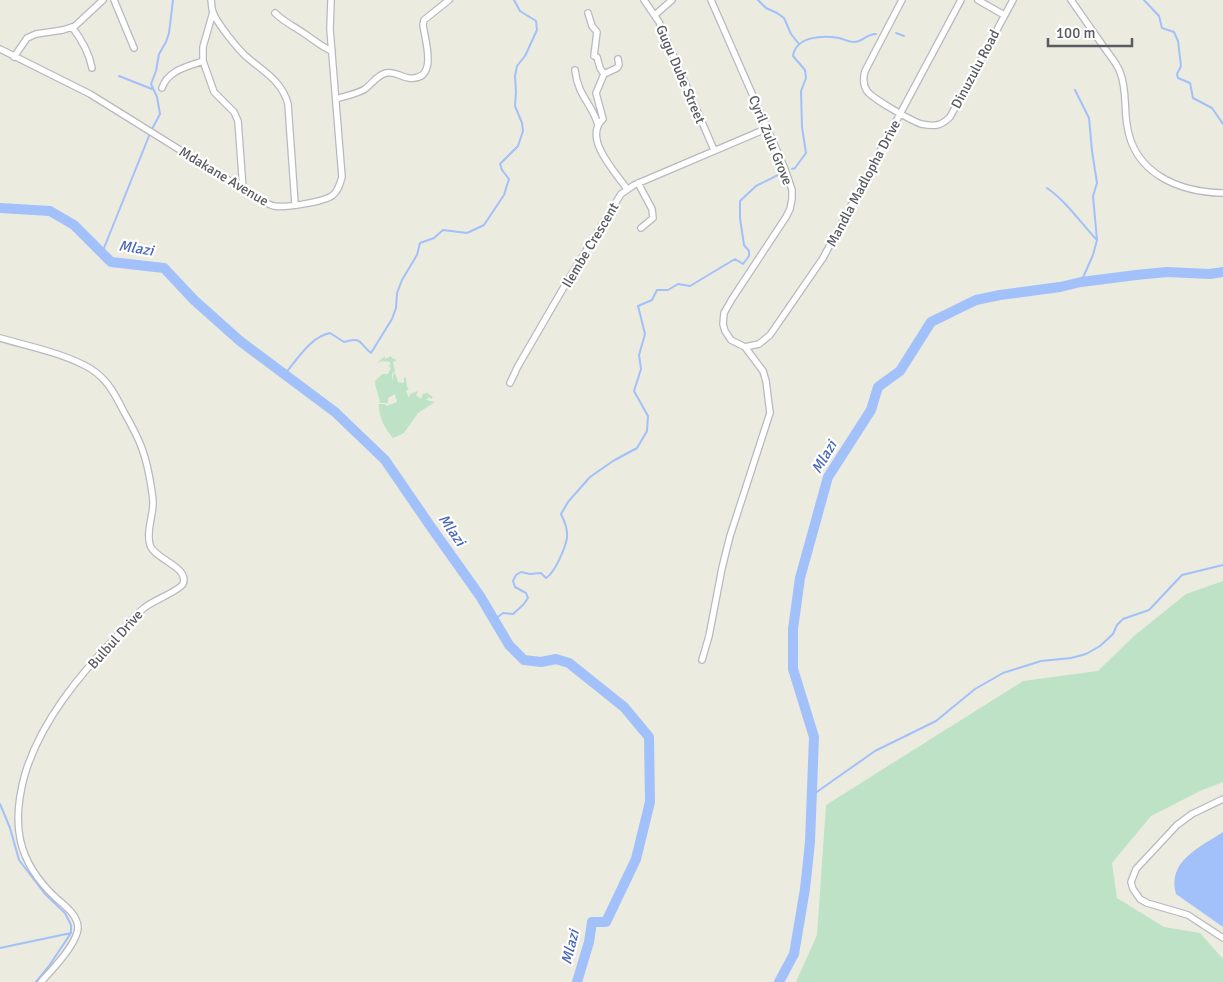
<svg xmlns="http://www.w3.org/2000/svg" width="1223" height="982" font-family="Signika,sans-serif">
  <rect width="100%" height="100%" fill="#ebebe0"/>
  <path fill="#bee2c6" d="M385,356V359L391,356L392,358L397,360L393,362L395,371L392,374V379H393V374L395,373L398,382L402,383L404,382V377L406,378L407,387L409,389L406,391L409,398L410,394L418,391L416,395L421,399L423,394L427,393L433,397L431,399L429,397L426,400L435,402L418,413L404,433L393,438C385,429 378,416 379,404H385L387,406L397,402L395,394L388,398V403H380C379,395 375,388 375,381L382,374H388L391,368L388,366L390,365V362L382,361L377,363Z
    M1223,581V782L1200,791L1151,816L1112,863L1117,898L1164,927L1200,933L1223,959V982H796L817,935L826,805L1023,681L1098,671L1134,636L1186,594Z"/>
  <path fill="#a2c0fa" d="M1223,832V927L1176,894C1167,861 1199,848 1223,832Z"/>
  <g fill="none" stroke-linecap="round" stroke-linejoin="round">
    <path stroke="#a2c0fa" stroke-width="2" d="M758,0L766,8L777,13L784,18L791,34L799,44
      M1144,0L1159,16L1162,28L1174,32L1178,41L1181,66L1177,74L1178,78L1190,83L1193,98L1212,108L1223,124
      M896,33L904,36
      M119,76L152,89
      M1075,90L1089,118L1092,151L1097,183L1093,196L1097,240L1093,255L1081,282
      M792,169L795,168L806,153L802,127L801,91L806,78L805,70L793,56C796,36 823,35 839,38C844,39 849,42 854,42C863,42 866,34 876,34
      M1047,188C1066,201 1080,222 1096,239
      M102,253L151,131L160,114L157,97L151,84L156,71L159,54L166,42L169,33L173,0
      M284,375C297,360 310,337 330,333L344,342C363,336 359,344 371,353L392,319L396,308L397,293L402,280L417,255L420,243L434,238L443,230L467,233L484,225L504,195L509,179L502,170L500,164L518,146L523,131L522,123L515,106L516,92L515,76L517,66L525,56L537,30L536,21L520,11L514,0
      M494,620L503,613L513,614L523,605L528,598L526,593L515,587L513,581L516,575L521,572L530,574L541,573L546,578C555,573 565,548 567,538C568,530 565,522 561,514L568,502L590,477L613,461L637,448L647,431L648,416L634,391L641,369L639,355L645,334L638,306L652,300L657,290H668L678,284L690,286L735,259L743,264L749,256V251L744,245L740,218V201L756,186L782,173
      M811,796L875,751L936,721L975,689L1003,673L1041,661L1071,658L1086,654L1100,646L1113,634L1117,625L1123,619L1149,610L1182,575L1223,565
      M0,804L10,828L19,860L45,894L65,913L71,925V933L49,966L36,982
      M0,948L71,933"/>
    <path stroke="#a2c0fa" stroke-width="10" d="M0,208L50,211L74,225L111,262L164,268L194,300L240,341L335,412L385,460L431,527L480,596L509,645L524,660L541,662L556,659L569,663L624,707L649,737L650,802L636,859L606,922H592L589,942L577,982
      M779,982L794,954L805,889L810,842L814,737L793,669V629L800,578L828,477L871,410L878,387L900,371L931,322L976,300L1000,295L1060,287L1081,282L1136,275L1167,272L1210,274L1223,272"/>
    <defs>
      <path id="minor" d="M114,0L134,48
        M211,0C212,4 211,8 213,12C216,22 239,51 248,58C264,72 282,81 288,104L295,204
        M644,0L659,22L714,150
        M902,0L865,71C863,78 863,85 867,91C873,99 910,120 921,124C926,125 932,126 937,125C942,124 947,120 950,117L1013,0
        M978,0L1004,15
        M1071,0C1083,17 1094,33 1106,50C1111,57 1117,64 1120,72C1127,89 1124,108 1127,125C1134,174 1179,192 1223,193
        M213,12L203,47V61L214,92L234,112L238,121L243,189
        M275,13C285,23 294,26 305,34C314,40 322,47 332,51
        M588,13L592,26L597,32L594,56L597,57L600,68L604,74
        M656,14L672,0
        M72,27C82,40 89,52 92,68
        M0,49L90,94L262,201C266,203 270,205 274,206C284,208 325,202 333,195C338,191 340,184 342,177L330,29L331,0
        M14,57L27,38L36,34L63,30L75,26L103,0
        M618,59L619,65L617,68L604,74L596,93L603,119C582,138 616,173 627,189
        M575,70C578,97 592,103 598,125
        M162,88C168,70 187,67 203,61
        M336,99C345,96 357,94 365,89C372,84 377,75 386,73C395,71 401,77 409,78C439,81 425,40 423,25L424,20L449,0
        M638,183L652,209L653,218L641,228
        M0,338C28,346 58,352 84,365C105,375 114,392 124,412C140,440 146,454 151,486C152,492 153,498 153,503C153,517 146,531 150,545C154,559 190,567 183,584C179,591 152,601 144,608C134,616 126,627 118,635C80,674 41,721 25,774C11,824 17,861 55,897C64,905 77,914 78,927C78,943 52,970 41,982
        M745,347L759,344L770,335L823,258L961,0
        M510,383L518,366L568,280L621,194L634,185L768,128
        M702,660L709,636L722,568L730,536L770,413L766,381L763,371L745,347L731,340L725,331L723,324L724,313L732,299L786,217L790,209L792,199V190L785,169L711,0
        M1223,799L1192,814L1177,825L1136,869L1131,882L1133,889L1140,899L1147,903L1188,915L1223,938"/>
    </defs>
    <use href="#minor" stroke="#b8b9bf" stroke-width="8"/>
    <use href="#minor" stroke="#fff" stroke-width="5.5"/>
  </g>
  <g text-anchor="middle" stroke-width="4.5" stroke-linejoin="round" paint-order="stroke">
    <g font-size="14" fill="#595b61" stroke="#fff">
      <text transform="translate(975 69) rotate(-62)" y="5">Dinuzulu Road</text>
      <text transform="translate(681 74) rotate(67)" y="5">Gugu Dube Street</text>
      <text transform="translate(771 140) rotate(68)" y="5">Cyril Zulu Grove</text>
      <text transform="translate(224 176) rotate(31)" y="5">Mdakane Avenue</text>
      <text transform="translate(863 183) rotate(-62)" y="5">Mandla Madlopha Drive</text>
      <text transform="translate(590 245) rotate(-59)" y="5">Ilembe Crescent</text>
      <text transform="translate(115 639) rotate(-48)" y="5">Bulbul Drive</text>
    </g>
    <g font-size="15" font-style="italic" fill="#4766bb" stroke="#fff">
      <text transform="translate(136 248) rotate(9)" y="5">Mlazi</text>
      <text transform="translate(824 457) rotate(-60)" y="5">Mlazi</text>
      <text transform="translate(452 530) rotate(55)" y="5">Mlazi</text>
      <text transform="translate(570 947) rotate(-76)" y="5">Mlazi</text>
    </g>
  </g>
  <path d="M1048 38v8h84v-8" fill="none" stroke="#595b61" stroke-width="2.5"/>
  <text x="1056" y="38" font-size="15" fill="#595b61" stroke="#ffffff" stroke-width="4" paint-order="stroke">100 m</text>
</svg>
